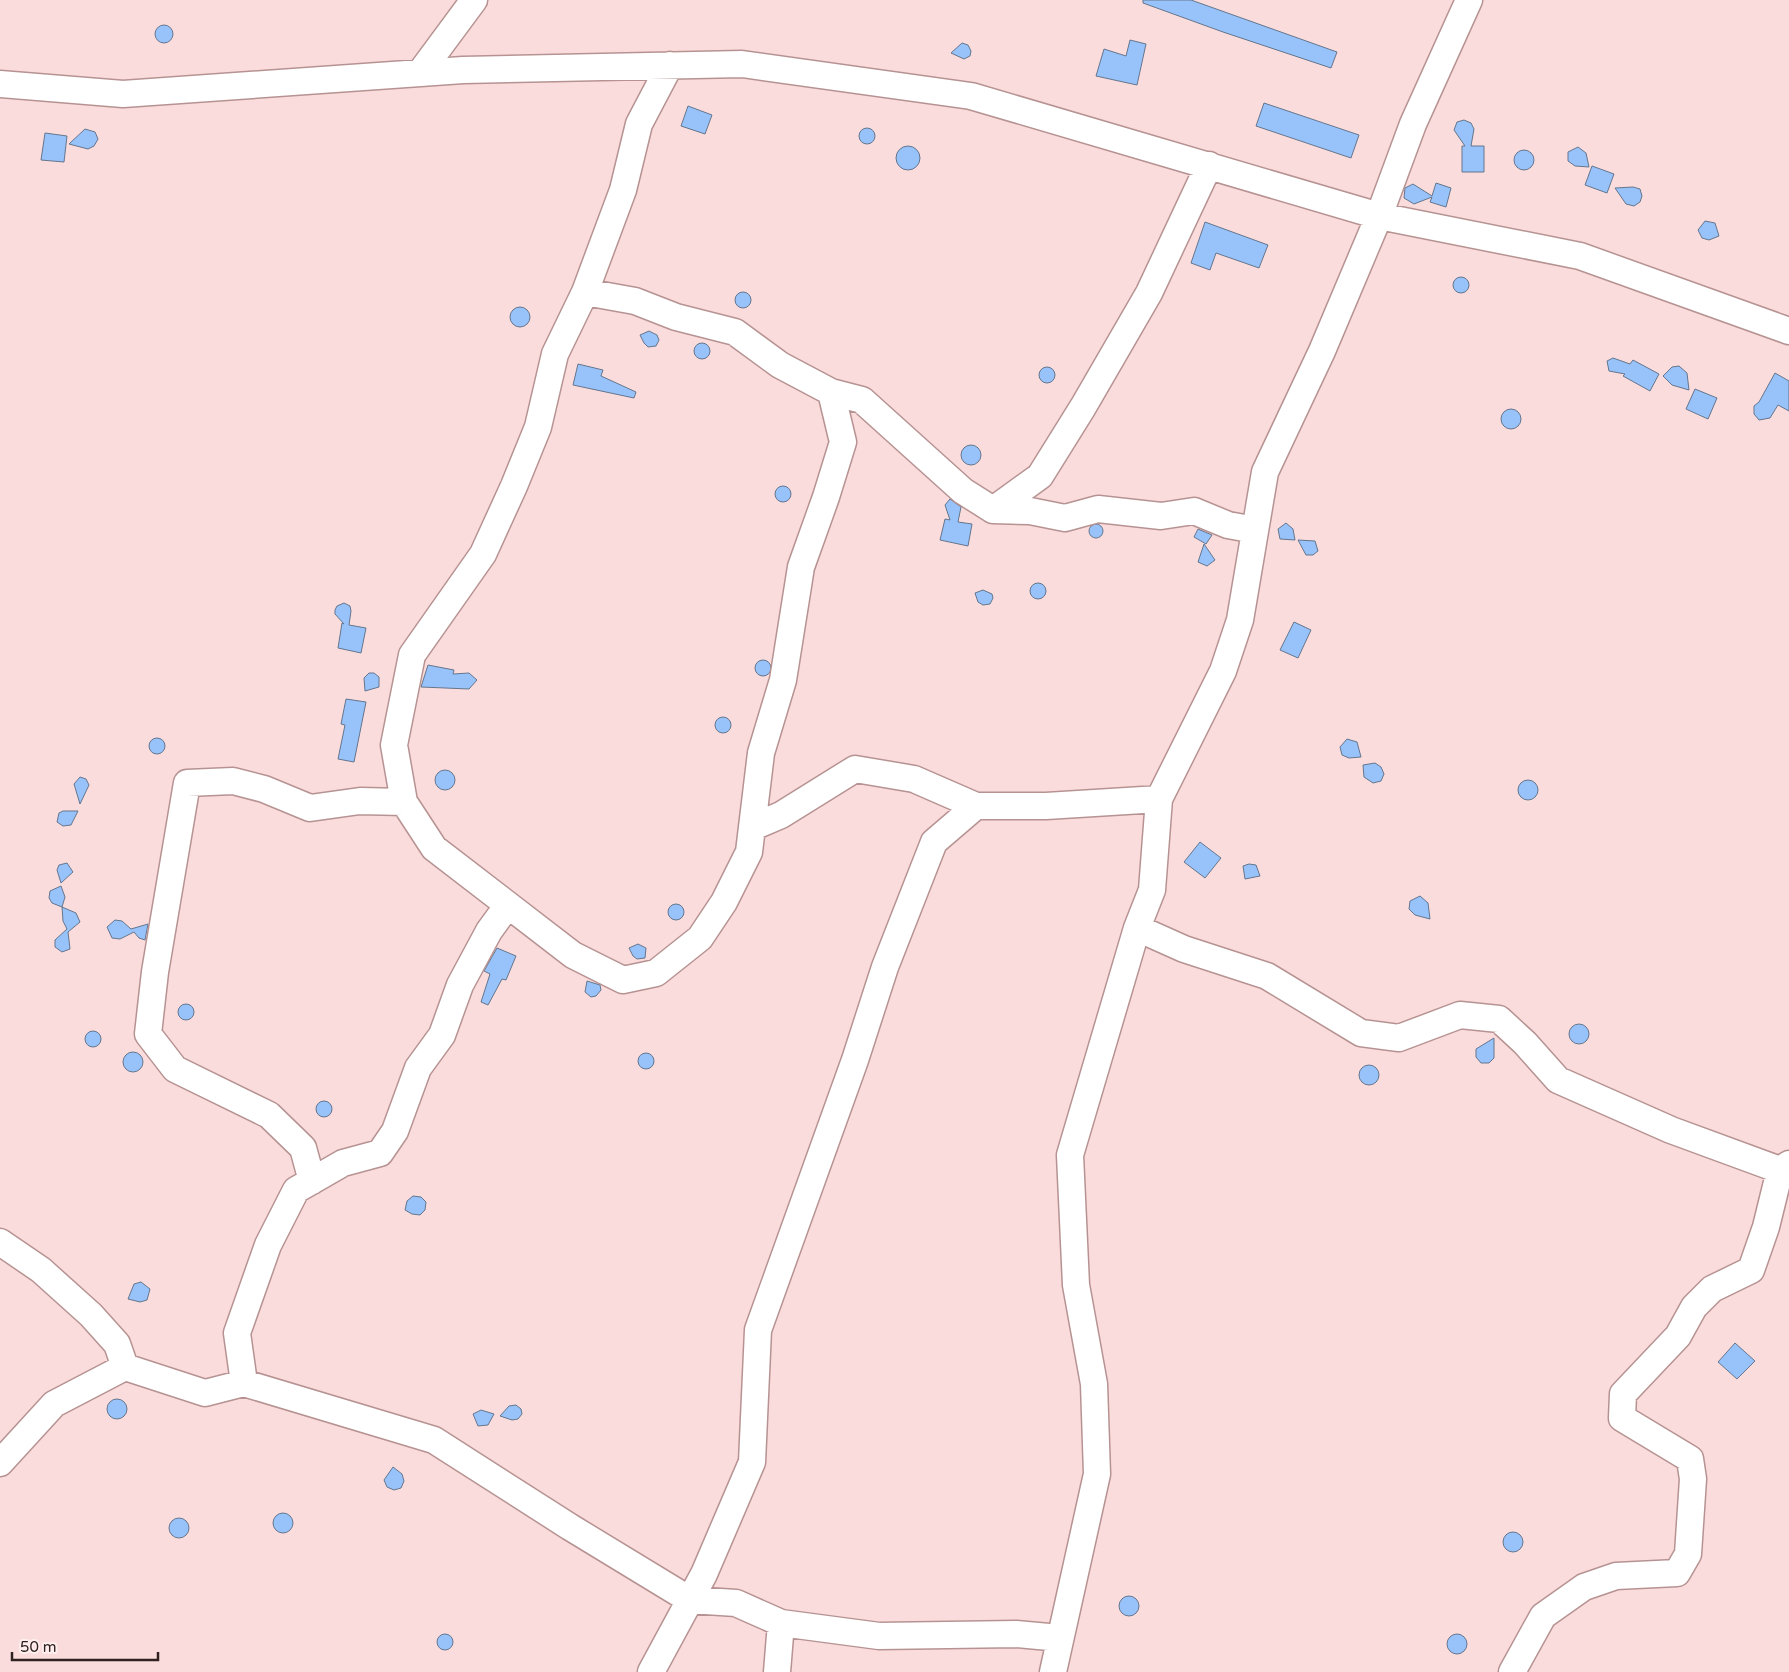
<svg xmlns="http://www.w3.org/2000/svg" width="1789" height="1672" font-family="'Varela Round',sans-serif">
  <rect width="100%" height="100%" fill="#fbdcdc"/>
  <path fill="#98c2fa" stroke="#64768d" d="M1143,0H1191L1337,52L1331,68L1223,32L1143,3Z
    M155 34a9 9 0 1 1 18 0a9 9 0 1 1-18 0Z
    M1130,40L1146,44L1137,85L1096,76L1104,49L1126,56Z
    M962,43L968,45L971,51L970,56L964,59L951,53Z
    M1264,103L1359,135L1351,158L1256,126Z
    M688,106L712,115L705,134L681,126Z
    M1464,120L1471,123L1474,129L1471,146H1484V172H1462V146H1465L1454,130L1457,122Z
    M859 136a8 8 0 1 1 16 0a8 8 0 1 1-16 0Z
    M85,129L95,132L98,139L94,146L88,149L69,144Z
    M45,133L67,136L64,162L41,160Z
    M896 158a12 12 0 1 1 24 0a12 12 0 1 1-24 0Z
    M1578,147L1586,153L1589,167L1575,166L1568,161V152Z
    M1514 160a10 10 0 1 1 20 0a10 10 0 1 1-20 0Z
    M1592,166L1614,174L1607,193L1585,185Z
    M1436,183L1451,188L1446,207L1430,202L1432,197L1414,204L1404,198L1405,188L1413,184L1432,196Z
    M1633,187L1640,189L1642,196L1640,202L1634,206L1626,204L1615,188Z
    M1705,221L1715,223L1719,236L1709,240L1702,238L1698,230Z
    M1205,222L1268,245L1259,268L1216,253L1210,270L1191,263Z
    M1453 285a8 8 0 1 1 16 0a8 8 0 1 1-16 0Z
    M735 300a8 8 0 1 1 16 0a8 8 0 1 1-16 0Z
    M510 317a10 10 0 1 1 20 0a10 10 0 1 1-20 0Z
    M649,331L657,335L659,340L656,346L648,347L644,343L640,335Z
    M694 351a8 8 0 1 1 16 0a8 8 0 1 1-16 0Z
    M1613,358L1630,364L1633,360L1659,374L1650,391L1623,376L1625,374L1609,371L1607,361Z
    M578,364L603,370L601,376L636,392L634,398L573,385Z
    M1679,366L1687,373L1689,390L1672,385L1663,376L1672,367Z
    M1039 375a8 8 0 1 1 16 0a8 8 0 1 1-16 0Z
    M1775,373L1789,381V411L1778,405L1770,418L1759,420L1754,414V406L1759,402Z
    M1695,389L1717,398L1708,419L1686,409Z
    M1501 419a10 10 0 1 1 20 0a10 10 0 1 1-20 0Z
    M961 455a10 10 0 1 1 20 0a10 10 0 1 1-20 0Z
    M775 494a8 8 0 1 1 16 0a8 8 0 1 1-16 0Z
    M950,499L961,507L958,522L972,524L968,546L940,540L945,519L950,520L945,505Z
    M1286,523L1293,529L1295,540L1280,539L1278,529Z
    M1089 531a7 7 0 1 1 14 0a7 7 0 1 1-14 0Z
    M1198,529L1212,535L1206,544L1194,537Z
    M1298,540L1315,541L1318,551L1313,555H1306Z
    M1204,544L1215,560L1207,566L1198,562Z
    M1030 591a8 8 0 1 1 16 0a8 8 0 1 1-16 0Z
    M983,590L992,594L993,598L990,604L983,605L978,602L975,593Z
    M344,603L350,606L351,611L349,625L366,628L361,653L338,648L342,623L344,624L335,614V610L337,606Z
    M1294,622L1311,630L1298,658L1280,650Z
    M755 668a8 8 0 1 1 16 0a8 8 0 1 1-16 0Z
    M428,665L454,670L453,674L469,673L477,680L469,689L421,687Z
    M369,673H374L379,677V687L365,691L364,678Z
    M346,699L366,702L354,762L338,759L345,725L341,724Z
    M715 725a8 8 0 1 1 16 0a8 8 0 1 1-16 0Z
    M149 746a8 8 0 1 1 16 0a8 8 0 1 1-16 0Z
    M1347,739L1357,742L1361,757L1349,758L1342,755L1340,747Z
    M1375,763L1381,767L1384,774L1381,781L1373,783L1364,777L1363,765Z
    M435 780a10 10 0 1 1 20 0a10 10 0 1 1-20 0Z
    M80,777L86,779L89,785L80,804L74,784Z
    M1518 790a10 10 0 1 1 20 0a10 10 0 1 1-20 0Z
    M63,811H78L71,825L63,826L57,822L59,813Z
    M1200,842L1221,858L1205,878L1184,862Z
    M67,863L73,872L61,883L57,870L59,865Z
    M1249,864L1256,865L1260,876L1245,879L1243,866Z
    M61,886L65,897L62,907L52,903L49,898L50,891Z
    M1420,896L1428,903L1430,919L1415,915L1409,909L1410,901Z
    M668 912a8 8 0 1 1 16 0a8 8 0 1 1-16 0Z
    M62,907L76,913L80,922L68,932L70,949L62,952L55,947V940L67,929L63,921Z
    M115,920L122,921L131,929L148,924L145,940L139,938L134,932L120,939L112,938L107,927Z
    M638,944L646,948L645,958L637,959L633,956L629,948Z
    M497,948L516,956L506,980L502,979L488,1005L481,1002L490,974L484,971Z
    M587,981L600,985L601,990L596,996L591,997L585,992Z
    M178 1012a8 8 0 1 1 16 0a8 8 0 1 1-16 0Z
    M1569 1034a10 10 0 1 1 20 0a10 10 0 1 1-20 0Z
    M85 1039a8 8 0 1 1 16 0a8 8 0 1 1-16 0Z
    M1494,1038V1058L1489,1063H1481L1476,1057V1049Z
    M123 1062a10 10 0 1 1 20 0a10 10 0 1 1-20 0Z
    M638 1061a8 8 0 1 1 16 0a8 8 0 1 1-16 0Z
    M1359 1075a10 10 0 1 1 20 0a10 10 0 1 1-20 0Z
    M316 1109a8 8 0 1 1 16 0a8 8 0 1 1-16 0Z
    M413,1196L421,1197L426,1202L425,1210L420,1215L412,1214L405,1210L407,1201Z
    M141,1282L150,1289L147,1300L140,1302L128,1299L134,1284Z
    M1735,1343L1755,1361L1737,1379L1718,1362Z
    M107 1409a10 10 0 1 1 20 0a10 10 0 1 1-20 0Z
    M516,1405L521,1409L522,1414L518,1419L512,1420L500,1416L509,1406Z
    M481,1410L494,1414L488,1425L478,1426L473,1414Z
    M393,1467L402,1474L404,1481L401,1488L394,1490L387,1487L384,1480Z
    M273 1523a10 10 0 1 1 20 0a10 10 0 1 1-20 0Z
    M169 1528a10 10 0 1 1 20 0a10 10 0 1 1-20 0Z
    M1503 1542a10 10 0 1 1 20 0a10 10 0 1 1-20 0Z
    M1119 1606a10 10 0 1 1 20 0a10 10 0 1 1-20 0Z
    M437 1642a8 8 0 1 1 16 0a8 8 0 1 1-16 0Z
    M1447 1644a10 10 0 1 1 20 0a10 10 0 1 1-20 0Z"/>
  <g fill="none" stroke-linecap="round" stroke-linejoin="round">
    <defs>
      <path id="minor" d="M420,73L474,0
        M0,84L123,94L463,70L742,64L971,96L1379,216L1580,256L1789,331
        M585,292L635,301L676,317L735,332L780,365L831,392L843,442L826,497L801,567L783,680L761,753L749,852L724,902L700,938L656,973L623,980L573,955L434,848L404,802L394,745L412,655L483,554L514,486L538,427L555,354L585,292L623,190L639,124L670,65
        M831,392L862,400L963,491L993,510L1030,511L1065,518L1098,509L1161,516L1194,511L1228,525L1255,530
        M993,510L1040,476L1083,407L1149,293L1209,165
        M753,827L781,815L855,769L914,779L976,806
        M1137,928L1184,949L1267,976L1361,1033L1399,1038L1460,1015L1499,1019L1525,1043L1558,1080L1671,1130L1780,1170
        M312,1181L303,1148L269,1115L175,1069L148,1034L155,972L187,783L233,781L264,789L310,808L360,801L404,802
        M0,1242L41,1270L91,1315L117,1344L125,1367
        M244,1383L237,1333L268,1245L296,1190L343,1163L380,1153L395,1131L418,1068L442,1035L460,985L489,931L508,905
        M0,1463L54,1404L125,1367L205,1393L244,1383L434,1440L570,1527L690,1600L736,1603L781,1623L879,1636L1016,1634L1060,1638
        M651,1672L704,1574L752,1462L758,1330L855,1060L885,967L934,842L976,806H1046L1159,799
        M777,1672L781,1623
        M1053,1672L1097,1474L1094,1384L1076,1285L1070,1155L1137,928L1152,890L1159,799L1223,671L1240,620L1265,472L1322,351L1379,216L1413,124L1469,0
        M1512,1672L1543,1616L1584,1587L1616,1576L1677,1573L1688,1554L1693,1479L1690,1459L1622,1418L1623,1394L1678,1336L1694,1307L1712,1289L1751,1270L1766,1227L1780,1170L1789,1164"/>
    </defs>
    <use href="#minor" stroke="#b69392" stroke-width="29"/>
    <use href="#minor" stroke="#fff" stroke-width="26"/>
  </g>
  <path d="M12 1652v8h146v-8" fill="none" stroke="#2e2120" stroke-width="2.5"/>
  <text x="20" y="1652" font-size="15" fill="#2e2120" stroke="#feeeee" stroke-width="4" paint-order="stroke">50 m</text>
</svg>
